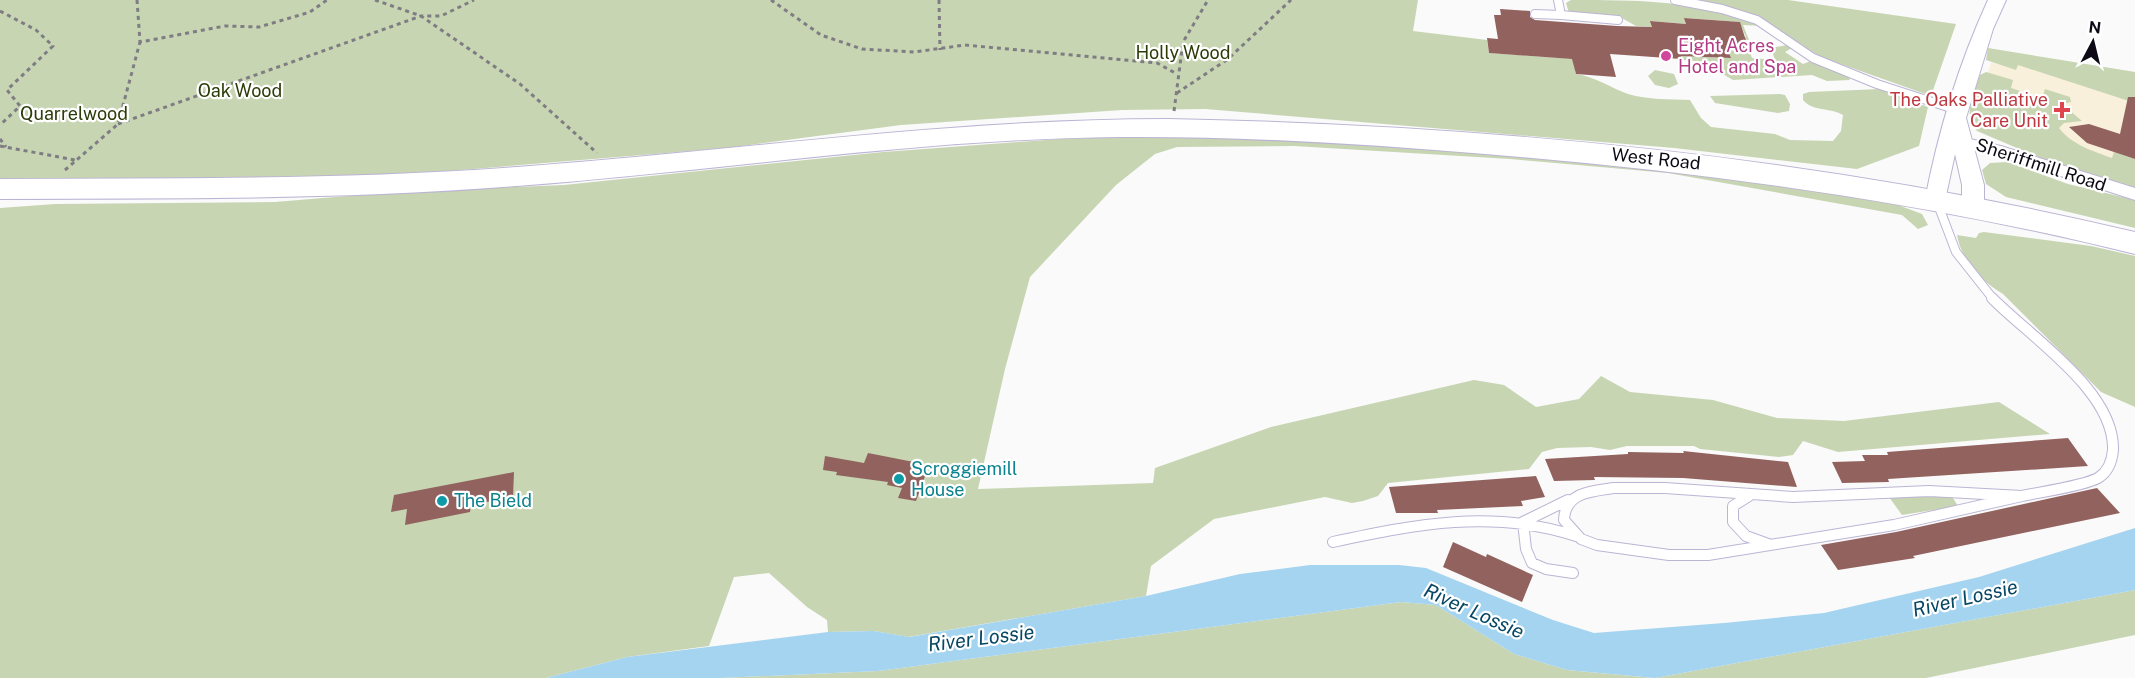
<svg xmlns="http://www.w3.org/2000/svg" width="2135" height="678" font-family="'Public Sans',sans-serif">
  <rect width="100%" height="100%" fill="#fafafa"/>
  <path fill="#f8f0da" d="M1991,63L2135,72V178L1994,128L1987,75Z"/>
  <path fill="#c7d5b2" d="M0,0H1418L1413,31L1487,40L1489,53L1575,59L1578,71H1575L1576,74C1594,76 1611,88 1628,94C1648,100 1670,99 1690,100L1701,118L1711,127L1775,134L1790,140L1833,141L1841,131L1843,115C1830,107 1813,112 1803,100V94L1809,92L1880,89L1928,107L1919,146L1857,169L1674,148L1205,109L1122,110L901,125L727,148L412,174L0,189Z
    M1571,0C1634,0 1704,0 1762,26L1743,25L1749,40L1740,39L1739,37H1746L1739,22L1685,18L1686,24L1651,21L1652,27L1636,26L1620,17L1569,13L1566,3Z
    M1692,0H1788L1956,24L1931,96L1821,57L1756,16Z
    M1787,45L1792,48L1785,52L1803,64L1811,61L1848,76L1850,80L1827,81L1812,75L1733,80L1702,62L1666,58L1682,59L1681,56L1730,58L1727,49L1749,50L1752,58L1775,60L1771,48Z
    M1988,48L2135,72V103L2018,65L2016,70L1986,60Z
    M1655,70L1674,74L1678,84L1669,88L1655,85L1648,76Z
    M1986,72L2013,80L2011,88L2042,98L2045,89L2070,97L2071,102L2062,104L2082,121L2064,123L2059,128C2072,145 2093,151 2112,158L2114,152L2135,159V189L2050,162L1977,131C1962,114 1974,94 1980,75Z
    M1780,94L1785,95L1790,104L1789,111L1778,113L1715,103L1710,96Z
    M1234,134L1669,166L1890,202L1922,214L1928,225L1918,229L1902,215L1668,173L1510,159L1294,146L1177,147L1155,154L1116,185L1030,277L1005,369L978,489L1153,483L1155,468L1271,427L1474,380L1504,385L1536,407L1579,399L1601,376L1630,392L1713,400L1777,418L1844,421L1999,402L2050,434L1838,452L1803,441L1793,455L1779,457L1700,449L1694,446H1627L1610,450L1591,447L1557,448L1542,452L1529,469L1388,483L1378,496L1363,501L1352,503L1325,497L1214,519L1151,566L1146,596L908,637L874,631L828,632L827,620L807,607L769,573L734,577L709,646L627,657L546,678H0V208L55,204L275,202L407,191L564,185L883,152L1059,139Z
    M2007,162L2068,184L2135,200V228L2006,197L1986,184L1982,170L1990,163Z
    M1984,232L2091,246L2135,256V407L2101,392L2003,294C1980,280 1962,262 1957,235L1976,238L1979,233Z
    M1951,495L1958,506L1902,515L1889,497Z
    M2135,590V635L1926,678H1655Z
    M1401,602L1436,605L1514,654L1567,670L1654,678H720L878,671Z"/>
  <path fill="#a4d4f0" d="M2135,528V590L1655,678L1567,670L1514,654L1436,605L1401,602L878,671L720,678H546L627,657L828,632L874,631L909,637L1146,596L1240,574L1310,565H1399L1426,568L1553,620L1594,633L1724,623L1824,613L1979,577Z"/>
  <path fill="#92625f" d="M1500,9L1530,11V17L1535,20L1617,26L1652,27L1650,21L1686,24L1684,18L1740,22L1749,50L1727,49L1731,58L1681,56L1682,59L1610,54L1616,77L1576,74L1572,59L1489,53L1487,38L1498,39L1494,15H1501Z
    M2128,97H2135V159L2087,143L2069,127L2089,124L2120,134Z
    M2068,438L2088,466L1888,479L1889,482L1842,483L1832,462L1865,461L1862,455H1888L1887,452Z
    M1683,451L1788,462L1797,487L1683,478L1594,477L1595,480L1554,481L1545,459L1628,454V452L1684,453Z
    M868,453L929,465L916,501L898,498L902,488L887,485L888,482L836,475L837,472L823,470L825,456L864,463Z
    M514,472L513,497L471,505L470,512L405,525L407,509L391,512L394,495Z
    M1536,476L1545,497L1521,501L1523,506L1437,510L1438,513H1396L1389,487Z
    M2097,488L2120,513L1913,556L1915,558L1838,570L1821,545L1896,532Z
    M1453,542L1486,557L1487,554L1533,575L1522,602L1443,567Z"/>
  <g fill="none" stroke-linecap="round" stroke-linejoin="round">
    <defs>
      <path id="service-far1" d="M1558,0L1561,15L1618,20
        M1675,0L1722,9L1757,20L1813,58L1877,84L1957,110
        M1535,14L1561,15
        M1937,202L1956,252L1994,300"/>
      <path id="service" d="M1992,298C2030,337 2115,391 2113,450C2112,461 2108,472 2098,478C2084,486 2040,492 2022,496
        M1614,488H1665L1793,497L1929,491L2022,496L1894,525L1708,555H1669L1597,545L1581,539L1564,520C1565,492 1592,491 1614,488Z
        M1749,496L1733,506V522L1746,536L1768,544
        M1568,500L1523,522L1526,549L1532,563L1546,569L1573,573
        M1333,542C1417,524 1492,509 1576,536"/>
      <path id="minor" d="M1948,134L2001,146L2135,188V200L1992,154L1943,143L1940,139Z"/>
      <path id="tertiary" d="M1988,0H2006L1993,29L1966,118L1984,185V207L1981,212L1973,215L1965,212L1962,207V185L1955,154L1944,205L1936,208L1928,205L1925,200C1938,132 1959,63 1988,0Z"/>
      <path id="trunk" d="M1168,119C1492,125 1819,157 2135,232V254C1921,201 1705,172 1485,154C1364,144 1242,136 1119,137C918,139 718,171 517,186C345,200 173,198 0,199V179C173,178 345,180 517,167C734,151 950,119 1168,119Z"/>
    </defs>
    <use href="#service-far1" stroke="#bcb4d4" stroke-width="10"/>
    <use href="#service" stroke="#bcb4d4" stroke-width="12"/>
    <use href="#minor" stroke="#bcb4d4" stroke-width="2"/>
    <use href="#tertiary" stroke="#bcb4d4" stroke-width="2"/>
    <use href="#trunk" stroke="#bcb4d4" stroke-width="2"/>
    <path stroke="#7f7d83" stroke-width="3" stroke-dasharray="4 4" stroke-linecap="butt" d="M137,0L140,42L225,26L259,27L310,12L327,0
      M375,0L421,16L520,84L597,153
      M771,0L821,35L862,49L914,52L965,45L1157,63L1177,74
      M939,0L940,50
      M0,11L36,30L53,46L7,90L20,106L0,125
      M1177,93L1228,59L1291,0
      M1174,111L1183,42L1208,0
      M118,124L421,16H441L474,0
      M0,139L6,147
      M0,146L75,160
      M65,170L118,124L140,42"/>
    <use href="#service-far1" stroke="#fff" stroke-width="8"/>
    <use href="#service" stroke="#fff" stroke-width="10"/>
    <use href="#minor" fill="#fff" fill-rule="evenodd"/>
    <use href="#tertiary" fill="#fff" fill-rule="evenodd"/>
    <use href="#trunk" fill="#fff" fill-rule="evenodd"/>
  </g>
  <circle fill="#d1479c" stroke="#fff" stroke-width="2" cx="1666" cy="56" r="6"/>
  <path fill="#e0444e" stroke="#fff" stroke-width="2" d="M2059 101h6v6h6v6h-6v6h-6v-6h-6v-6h6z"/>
  <g fill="#0f9aa8" stroke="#fff" stroke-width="2">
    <circle cx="899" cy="479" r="6"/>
    <circle cx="442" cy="501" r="6"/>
  </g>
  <g text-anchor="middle" stroke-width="4.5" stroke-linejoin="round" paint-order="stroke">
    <g font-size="18" fill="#b23c85" stroke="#fff" text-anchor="start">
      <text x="1678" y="52">Eight Acres<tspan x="1678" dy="21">Hotel and Spa</tspan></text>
    </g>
    <g font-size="18" fill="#2c3c09" stroke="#fff">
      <text x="1183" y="59">Holly Wood</text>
      <text x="240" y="97">Oak Wood</text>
      <text x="74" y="120">Quarrelwood</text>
    </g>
    <g font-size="18" fill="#be3a42" stroke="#fff" text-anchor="end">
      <text x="2048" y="106">The Oaks Palliative<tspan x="2048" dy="21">Care Unit</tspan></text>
    </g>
    <g font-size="18" fill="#0d0a15" stroke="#fff">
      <text transform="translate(1656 159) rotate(6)" y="6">West Road</text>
      <text transform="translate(2041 165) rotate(18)" y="6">Sheriffmill Road</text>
    </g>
    <g font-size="18" fill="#0d838f" stroke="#fff" text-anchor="start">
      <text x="911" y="475">Scroggiemill<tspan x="911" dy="21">House</tspan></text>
      <text x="454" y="507">The Bield</text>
    </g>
    <g font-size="20" font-style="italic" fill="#064763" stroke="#fff">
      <text transform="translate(1965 598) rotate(-13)" y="7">River Lossie</text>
      <text transform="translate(1474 611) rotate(24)" y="7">River Lossie</text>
      <text transform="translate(981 638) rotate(-7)" y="7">River Lossie</text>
    </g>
  </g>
  <g transform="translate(2093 42) rotate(7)" stroke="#ffffff" stroke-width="4.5" paint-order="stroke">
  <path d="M0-4.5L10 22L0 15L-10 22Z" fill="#0d0a15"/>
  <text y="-9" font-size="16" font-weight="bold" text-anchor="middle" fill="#0d0a15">N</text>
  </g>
</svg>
